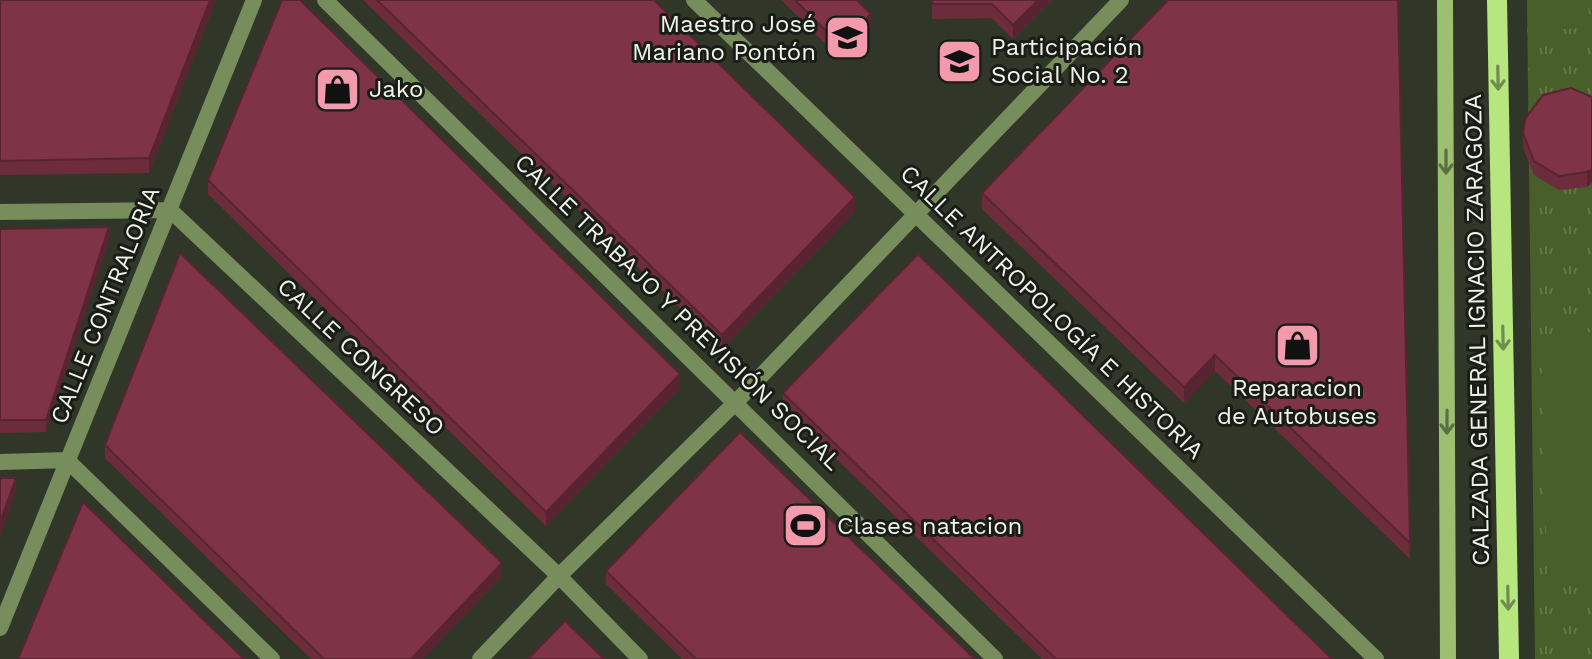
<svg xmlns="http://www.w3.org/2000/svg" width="1592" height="659" font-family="'Work Sans',sans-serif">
  <defs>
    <pattern id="park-tufts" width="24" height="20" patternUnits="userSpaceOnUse" patternTransform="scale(2)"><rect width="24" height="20" fill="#485f2a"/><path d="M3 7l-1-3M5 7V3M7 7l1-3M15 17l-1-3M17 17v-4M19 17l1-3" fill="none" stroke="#637749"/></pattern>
  </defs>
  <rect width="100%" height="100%" fill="#303729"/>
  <path fill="url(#park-tufts)" d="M1527,0H1592V659H1535Z"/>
  <path fill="#485f2a" d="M1527,0H1588L1589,28L1528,30Z
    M1592,332V575L1547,578L1541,337Z"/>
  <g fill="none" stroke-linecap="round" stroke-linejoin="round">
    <path stroke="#778d5c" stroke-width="16" d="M325,0L995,659
      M694,0L1376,659
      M0,212L170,210L559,576L640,659
      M0,462L67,460L272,659
      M0,628L254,0
      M480,659L559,576L736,402L1121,0"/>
    <path stroke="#9cc070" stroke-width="16" d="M1445,0L1448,659"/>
    <path stroke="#b8e67e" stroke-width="20" d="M1497,0L1509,659"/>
  </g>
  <path fill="#6d2c3c" d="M0,0H216L149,173L0,175Z
    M363,0H654L855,212L722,349Z
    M781,0H857L871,27L840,58Z
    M932,0H1052L1013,39L992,18L932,19Z
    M1398,0L1410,559L1215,371L1184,403L982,209V193Z
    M1592,97L1587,187L1559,190L1534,175L1523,148V133Z
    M208,180L680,388L546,526L208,194Z
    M0,229L109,240L46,432L0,433Z
    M783,393L1332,659H1042L783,407Z
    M105,445L502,576L423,659H311L105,458Z
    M606,571L975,659H682L606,584Z"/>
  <path fill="#592431" d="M210,0H216L149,173V158Z
    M1038,0H1052L1013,39V25Z
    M871,14V27L840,58V45Z
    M1592,169V183L1587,187V172Z
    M855,197V212L722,349V335Z
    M109,227V240L46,432V420Z
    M1215,355V371L1184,403V387Z
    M680,374V388L546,526V512Z
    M16,478V492L0,536V522Z
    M502,563V576L423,659H411Z"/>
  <path fill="#7f3346" stroke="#592431" stroke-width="2" d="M0,0H210L149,158L0,161Z
    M282,0H300L680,374L546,512L208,180Z
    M377,0H654L855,197L722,335Z
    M795,0H857L871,14L840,45Z
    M932,0H1038L1013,25L992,4H932Z
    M1168,0H1398L1410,543L1215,355L1184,387L982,193Z
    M1571,88L1592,97V169L1587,172L1559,176L1534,161L1523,133L1525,119L1543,95Z
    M109,227L46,420H0V229Z
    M180,253L502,563L411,659H324L105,445Z
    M918,254L1332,659H1056L783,393Z
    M740,432L975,659H696L606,571Z
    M0,478H16L0,522Z
    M83,502L244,659H18Z
    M565,621L604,659H528Z"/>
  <defs><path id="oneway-shaft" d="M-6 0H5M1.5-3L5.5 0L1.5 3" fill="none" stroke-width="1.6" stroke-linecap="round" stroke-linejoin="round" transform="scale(2)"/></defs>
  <g stroke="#718c50">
    <use href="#oneway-shaft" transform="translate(1498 78) rotate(89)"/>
    <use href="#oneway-shaft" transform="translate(1503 338) rotate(89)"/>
    <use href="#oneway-shaft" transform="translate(1508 598) rotate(89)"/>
  </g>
  <g stroke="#5b6e44">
    <use href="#oneway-shaft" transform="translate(1446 162) rotate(90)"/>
    <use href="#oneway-shaft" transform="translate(1447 422) rotate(90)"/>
  </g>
  <defs>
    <symbol id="school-square" viewBox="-11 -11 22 22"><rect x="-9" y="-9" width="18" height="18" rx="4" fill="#f39aac" stroke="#1a1d17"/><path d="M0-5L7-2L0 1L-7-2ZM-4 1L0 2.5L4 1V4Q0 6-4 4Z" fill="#111"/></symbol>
    <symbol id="shop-square" viewBox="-11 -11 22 22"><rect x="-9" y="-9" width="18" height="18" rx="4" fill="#f39aac" stroke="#1a1d17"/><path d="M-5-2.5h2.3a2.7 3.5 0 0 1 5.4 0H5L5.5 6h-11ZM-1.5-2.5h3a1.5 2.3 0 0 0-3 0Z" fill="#111"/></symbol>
    <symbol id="stadium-square" viewBox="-11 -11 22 22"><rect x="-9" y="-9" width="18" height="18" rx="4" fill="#f39aac" stroke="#1a1d17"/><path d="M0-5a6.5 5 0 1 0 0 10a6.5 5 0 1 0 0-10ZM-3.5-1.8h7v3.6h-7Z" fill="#111"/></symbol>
  </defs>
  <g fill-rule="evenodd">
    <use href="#school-square" x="822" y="12" width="51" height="51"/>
    <use href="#school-square" x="934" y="36" width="51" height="51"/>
    <use href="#shop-square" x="312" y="64" width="51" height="51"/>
    <use href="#shop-square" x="1272" y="320" width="51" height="51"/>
    <use href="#stadium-square" x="780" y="500" width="51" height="51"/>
  </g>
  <g text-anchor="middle" stroke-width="6" stroke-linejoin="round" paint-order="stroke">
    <g font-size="24" fill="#eff4eb" stroke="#1a1d17" text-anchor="start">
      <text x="816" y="32" text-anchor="end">Maestro José<tspan x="816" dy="28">Mariano Pontón</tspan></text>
      <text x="991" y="55">Participación<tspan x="991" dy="28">Social No. 2</tspan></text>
      <text x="369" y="97">Jako</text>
      <text x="1297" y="396" text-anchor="middle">Reparacion<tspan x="1297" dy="28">de Autobuses</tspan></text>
      <text x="837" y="534">Clases natacion</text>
    </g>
    <g font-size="24" fill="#eff4eb" stroke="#1a1d17">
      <text transform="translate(105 305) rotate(-68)" y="8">CALLE CONTRALORIA</text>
      <text transform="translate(678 312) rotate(44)" y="8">CALLE TRABAJO Y PREVISIÓN SOCIAL</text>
      <text transform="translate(1052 312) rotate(44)" y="8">CALLE ANTROPOLOGÍA E HISTORIA</text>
      <text transform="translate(1477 330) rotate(-91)" y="8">CALZADA GENERAL IGNACIO ZARAGOZA</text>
      <text transform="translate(361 357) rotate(43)" y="8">CALLE CONGRESO</text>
    </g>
  </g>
</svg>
